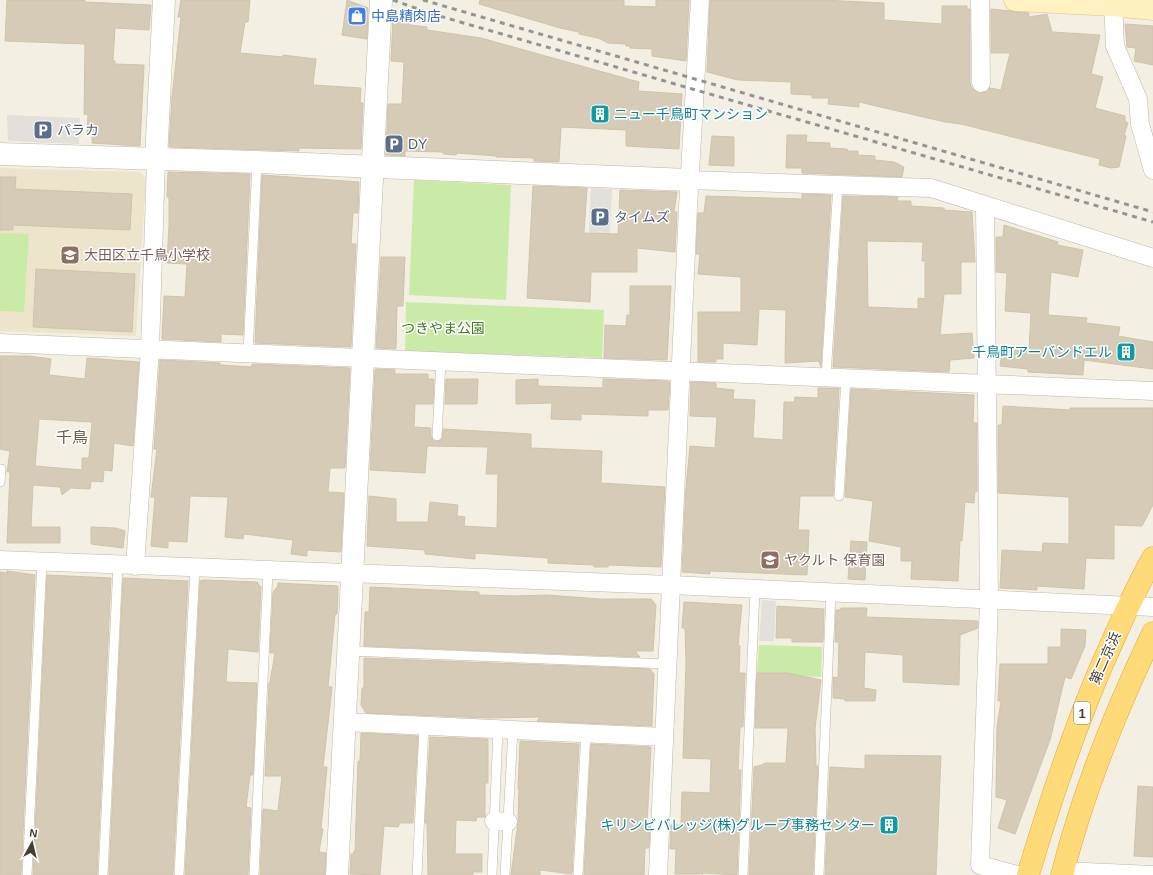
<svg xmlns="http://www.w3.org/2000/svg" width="1153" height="875" font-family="Helvetica,'Noto Sans JP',sans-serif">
  <rect width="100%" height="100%" fill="#f3efe3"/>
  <path fill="#ede5cb" d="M0,168L140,172L146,178L136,336L0,331Z"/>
  <path fill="#caeba7" d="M414,180L511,185L506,300L409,295Z
    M0,233L29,234L24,312L0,311Z
    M406,302L604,310L602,358L405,351Z
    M759,645L822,647L821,677L757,674Z"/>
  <path fill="#e3e0dc" d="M7,115L80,118L79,144L8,141Z
    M591,188L612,189L609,246H588Z
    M762,600L776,601L774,641H759Z"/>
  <path fill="#d5cbb7" stroke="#d1c3aa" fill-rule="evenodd" d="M7,0H85V2L151,5L149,30L115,28L113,61H115V64L144,65L140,146L92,143V133H87L88,115L84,114L85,44L5,41Z
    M181,0H250L248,22H245L240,53L283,57V55L316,59L313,85L361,88L360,103H363L361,149L299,148V151L169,147L172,97L181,17H178Z
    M347,0L368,8L367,39L342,35Z
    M480,0H624V6L656,7V0H689L686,61L652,56V49L630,48V46H626V44L608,43L598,38L579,34V32L560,28L479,4Z
    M710,0H823L884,3V20L942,24V6H967V9H970V83L972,89L981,93L987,92L990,88L1001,90L1010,53H991V9L1029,13V17L1047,14L1052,32L1100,35L1091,74L1103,77L1095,108L1125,116V121L1128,123L1124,135L1126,136L1119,167L1111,168L1099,165L1100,159L961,124L945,122L859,102V107L828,104L829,98H812V95L791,94V82L738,80L707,72Z
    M393,19L410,20V25L427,27V30L481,38L639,82L638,91L682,94L679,149L626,146V130L561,127L559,162L534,161V158L496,157V156L457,153L456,155L444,154L442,152L405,151V156L386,155L388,104H402L404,62L391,61Z
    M1125,24L1153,26V65L1134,61L1136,48L1127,47Z
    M787,135H807L806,142L830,143V148L847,149L848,151H858V155L875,156V160L894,162L904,167L902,177L802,173V168H786Z
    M712,136L734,137V166L709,165Z
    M168,172L250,174L243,335L221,334V342L162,339L164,296L185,297L187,264L167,263L169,226V197H167Z
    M262,175L359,182L358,213H353L351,244H356L351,347L255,343Z
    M0,177H16L15,189L132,194L130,230L13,225V230H0Z
    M533,186L587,188L584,233L618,234L620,190L677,192L674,212H677L675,252L637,248V272H591L590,302L527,298Z
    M802,194L831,195L821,367L819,361L785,363L786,310L759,309L757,345L723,343V359H716V362H698V312H741V277L698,274L700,254H696L698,213H704L706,196L802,199Z
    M843,196L898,197L897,201H911V206L944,208V210L972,212L975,262H961V294H944L940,335L972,333L974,358L950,360L949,372L833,367ZM867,241L923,242L922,261H925V299L918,298V309L868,307Z
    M1004,225L1058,242L1057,245L1083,250L1078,277L1051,272L1048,315L1087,318L1086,323L1120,327L1118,336L1153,342V369L1084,360L1083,375L1028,372V369L1000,366L1003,347L1029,350L1031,313L1005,311L1007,273L996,272V237H1003Z
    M381,257H405L403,306H397L396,349L376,348Z
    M36,269L135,274L132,332L33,327Z
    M630,286H671L667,360L604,358L605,325L626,326L627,315H630Z
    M0,356H29L51,359L49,375L85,379L87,358L139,362L133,446L114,443L112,471L104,470L103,482L91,481L90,489L71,488L62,495L60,487L33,485L31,527H60V543H7L10,472H7L10,451L0,449ZM39,419L92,422L89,458H82V470L35,466Z
    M160,360L220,363V365L252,367V364L350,368L345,468H330L328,492L344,493L341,552L307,550V556L291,554L293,540L244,534L243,539L225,537L228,497L190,496L187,542L168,541V548L151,546L155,497H151L157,449H154Z
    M375,369L395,370V374H428V379H434L433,404H415L414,427L431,428V436L434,441L442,440L443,429L531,434V448L602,451L601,483L665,487L661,567L609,565L608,567H594V565L548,563V558L475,553V559L425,554V550L367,546L369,496L396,499V522H428L430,502L458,505L457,516L465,517L464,526L497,528L498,474H486L488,447L427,446L425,473L370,470Z
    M446,379H478L477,404H445Z
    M538,379V386L603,388V379L667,381L670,382L668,410H648V416L581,414V420L551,419L552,403L516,404V380Z
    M691,382L716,383V388L734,390L733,399L755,400L753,438L783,440L784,402H794L795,397L818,398V388H839L833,496H800L798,530H809L807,575L710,571V574L682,572L686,487L690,446L715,448L717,417L690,416Z
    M851,389L974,395L973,423H977V492L975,491L974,503L965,502L962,541L960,540L958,581L911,579L912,561H901V547L869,541L873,501L845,497Z
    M1003,406L1070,410V408H1153V505L1142,526L1114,525V559L1086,558L1084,589L1037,586V590L1000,588L1002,550L1042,552L1043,543L1069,544V497L998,493V425H1002Z
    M91,527L116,528L125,531L123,548L91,544Z
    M851,541L867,542L865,580L848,579Z
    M7,571L35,575L21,875H0V572L7,573Z
    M47,575L111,578L97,875H33Z
    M123,578L188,581L173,875H109Z
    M203,580L257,582L261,587L258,652L228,649L226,682L257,683L253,775H250L246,807L251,808L248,875H185L200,581Z
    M278,583L338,586L337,614H335L328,687H332L331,697L323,767H327L321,829H323L319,852L326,853L325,875H260L263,809L278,811L282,776H265L269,683L270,682L275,653H270L273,592L278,586Z
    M370,587L479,592V595L515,596L547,595L600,599H651L656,605L653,651H635L640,657L364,646L365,612H369Z
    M684,602L742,605L738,645L740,646L739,673H745L743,727H740L738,770H741L737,875L703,873V874H675L676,849H670L671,825H681L682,792L710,793L711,759L683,758L686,663L685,628H682Z
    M777,606L824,609L823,642H792V638H776Z
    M841,608H867L866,617L978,621V628L960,635L959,685L903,682V655L865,652L864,688L876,690L875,701H845V699L833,698V677L838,678L839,642H835L836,610H840Z
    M1061,629L1086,630L1085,646L1071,679L1065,677L1050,740L1015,834L998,828L1007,800L996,797L997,727L1001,701H998L1000,664H1048V647H1061Z
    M364,658L650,669L654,674L652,723V726L537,721L540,717L488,718L366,713L361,705L362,688H364Z
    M757,673H788L821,680L815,728L816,766H818L813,875H749L754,767L762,765L765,763H786L788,728H755Z
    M361,733L418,736L413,823H400L398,827L384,826L380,875L350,874L351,854H353L354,851L355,852L358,761H360Z
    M430,737L488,739V783H485V817H477L476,821L456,820L455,854H482V872H473V875H428L427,823H425Z
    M520,741L579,744L572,874L540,870V875H511L518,822L519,790L518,789Z
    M591,744L651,747L647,824H650L649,848H645L644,875H584Z
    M865,755L941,756L936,875H825L830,767L865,769Z
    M1138,786L1153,787V857L1134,856Z"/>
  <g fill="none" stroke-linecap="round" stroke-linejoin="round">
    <defs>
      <path id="service" d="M248,354L257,162
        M826,377L838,184
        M437,436L441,362
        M0,482L1,469
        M839,496L846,378
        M348,651L668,664
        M27,875L42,562
        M103,875L118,565
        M179,875L195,568
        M254,875L268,571
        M417,875L424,726
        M492,875L498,729
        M505,875L513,730
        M578,875L586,733
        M743,875L755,589
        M819,875L831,592"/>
      <path id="minor" d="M980,0L981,83
        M1113,0L1115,46L1138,99L1140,124L1153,170
        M689,180L931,188L1153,258
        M985,205L989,600L980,865L1017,875
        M0,343L1153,391
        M0,560L671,585L1153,607
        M135,566L150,349L156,160
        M344,722L664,737
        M494,821L508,822
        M1063,871L1153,875
        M658,875L688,207L700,0"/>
      <path id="tertiary" d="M0,154L257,162L689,180
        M156,160L164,0
        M337,875L381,0"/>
      <path id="secondary" d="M1015,0L1113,5L1153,9"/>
      <path id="trunk" d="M1028,875C1051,798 1076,722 1109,649C1123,618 1136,587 1153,558
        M1062,875C1083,792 1116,710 1153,633"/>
    </defs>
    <use href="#service" stroke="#bfb7a5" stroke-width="10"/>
    <use href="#minor" stroke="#bfb7a5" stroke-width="19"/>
    <use href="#tertiary" stroke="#bfb7a5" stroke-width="23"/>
    <use href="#secondary" stroke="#d6c68e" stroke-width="23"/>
    <use href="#trunk" stroke="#e9a926" stroke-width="23"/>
    <use href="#service" stroke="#fff" stroke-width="9"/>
    <use href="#minor" stroke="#fff" stroke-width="18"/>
    <use href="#tertiary" stroke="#fff" stroke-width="22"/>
    <use href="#secondary" stroke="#fff2c0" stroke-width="22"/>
    <use href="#trunk" stroke="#ffda78" stroke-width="22"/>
    <path stroke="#949494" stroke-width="3" stroke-dasharray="5 5" stroke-linecap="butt" d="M393,0L429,13L1153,222
      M423,0L1153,212"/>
  </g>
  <defs>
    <symbol id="shop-square" viewBox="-11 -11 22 22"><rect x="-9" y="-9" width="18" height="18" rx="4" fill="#3f7fe0" stroke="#fff"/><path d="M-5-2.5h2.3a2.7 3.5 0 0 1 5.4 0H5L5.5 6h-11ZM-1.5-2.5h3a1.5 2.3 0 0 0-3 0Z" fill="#fff"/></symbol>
    <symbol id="building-square" viewBox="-11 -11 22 22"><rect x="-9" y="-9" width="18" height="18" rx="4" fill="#0f9aa8" stroke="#fff"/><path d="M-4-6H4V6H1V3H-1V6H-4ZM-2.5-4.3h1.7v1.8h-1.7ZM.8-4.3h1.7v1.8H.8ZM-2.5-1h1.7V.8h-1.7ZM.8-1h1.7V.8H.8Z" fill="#fff"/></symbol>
    <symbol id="parking-square" viewBox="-11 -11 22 22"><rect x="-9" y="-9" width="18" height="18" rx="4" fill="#5c6f8a" stroke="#fff"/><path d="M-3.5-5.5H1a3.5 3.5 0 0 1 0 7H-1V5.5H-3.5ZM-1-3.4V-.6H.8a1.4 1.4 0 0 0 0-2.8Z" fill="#fff"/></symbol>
    <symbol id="school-square" viewBox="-11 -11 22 22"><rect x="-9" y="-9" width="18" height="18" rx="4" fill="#8d6e63" stroke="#fff"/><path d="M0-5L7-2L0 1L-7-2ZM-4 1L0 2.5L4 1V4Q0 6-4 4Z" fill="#fff"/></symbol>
  </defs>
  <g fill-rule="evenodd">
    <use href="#shop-square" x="346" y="5" width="22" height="22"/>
    <use href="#building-square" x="589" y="103" width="22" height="22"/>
    <use href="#parking-square" x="32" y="119" width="22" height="22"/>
    <use href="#parking-square" x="383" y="133" width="22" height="22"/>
    <use href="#parking-square" x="589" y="206" width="22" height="22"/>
    <use href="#school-square" x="59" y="244" width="22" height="22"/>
    <use href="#building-square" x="1115" y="341" width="22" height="22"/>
    <use href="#school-square" x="759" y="549" width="22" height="22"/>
    <use href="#building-square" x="878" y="814" width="22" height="22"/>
  </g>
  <g text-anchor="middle" stroke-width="3" stroke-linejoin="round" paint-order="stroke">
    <rect fill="#fff" stroke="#7d7870" stroke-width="1" x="1074" y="702" width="16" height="22" rx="3"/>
    <g font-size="13" font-weight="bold" fill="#453e33">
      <text x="1082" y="718">1</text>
    </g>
    <g font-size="14" fill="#366cbe" stroke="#fff" text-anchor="start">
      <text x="371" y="21">中島精肉店</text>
    </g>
    <g font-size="14" fill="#0d838f" stroke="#fff" text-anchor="end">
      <text x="614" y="119" text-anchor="start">ニュー千鳥町マンション</text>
      <text x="1112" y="357">千鳥町アーバンドエル</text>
      <text x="875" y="830">キリンビバレッジ(株)グループ事務センター</text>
    </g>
    <g font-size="14" fill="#4e5e75" stroke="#fff" text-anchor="start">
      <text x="57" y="135">パラカ</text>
      <text x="408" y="149">DY</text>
      <text x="614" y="222">タイムズ</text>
    </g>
    <g font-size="14" fill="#785e54" stroke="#fff" text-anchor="start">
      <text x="84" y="260">大田区立千鳥小学校</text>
      <text x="784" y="565">ヤクルト 保育園</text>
    </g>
    <g font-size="14" fill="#407b22" stroke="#fff">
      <text x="443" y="333">つきやま公園</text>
    </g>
    <g font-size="14" fill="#453e33" stroke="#fff">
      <text transform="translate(1105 658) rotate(-66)" y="5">第二京浜</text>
    </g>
    <g font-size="16" fill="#695d49" stroke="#fff">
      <text x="72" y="443">千鳥</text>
    </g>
  </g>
  <g transform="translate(32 843) rotate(8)" stroke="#ffffff" stroke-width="3" paint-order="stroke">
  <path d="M0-3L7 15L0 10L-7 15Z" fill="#453e33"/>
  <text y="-6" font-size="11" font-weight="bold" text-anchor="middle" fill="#453e33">N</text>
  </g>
</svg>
